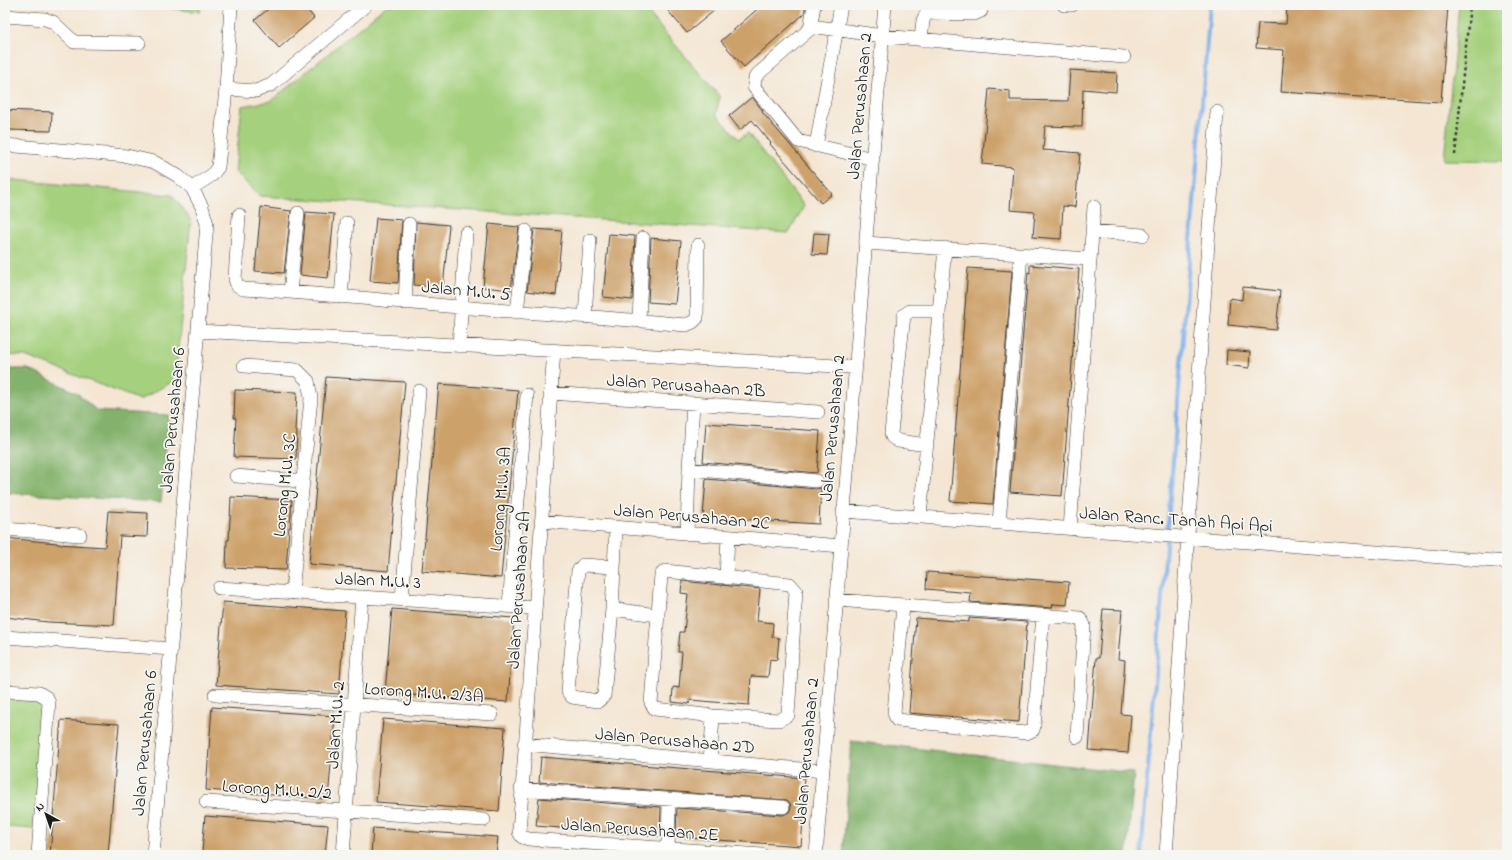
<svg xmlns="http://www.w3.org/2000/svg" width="1512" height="860" font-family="'Indie Flower',sans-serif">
  <rect width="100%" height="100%" fill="#f6f6f2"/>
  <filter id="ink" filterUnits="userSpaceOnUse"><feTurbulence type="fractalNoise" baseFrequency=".025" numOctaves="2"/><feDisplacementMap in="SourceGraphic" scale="8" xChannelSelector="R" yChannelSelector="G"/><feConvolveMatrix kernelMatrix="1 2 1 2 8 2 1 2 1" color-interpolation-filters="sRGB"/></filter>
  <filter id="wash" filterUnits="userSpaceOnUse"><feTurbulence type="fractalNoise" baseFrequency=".012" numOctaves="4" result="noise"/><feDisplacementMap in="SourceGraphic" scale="16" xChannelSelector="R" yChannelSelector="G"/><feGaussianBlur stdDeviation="0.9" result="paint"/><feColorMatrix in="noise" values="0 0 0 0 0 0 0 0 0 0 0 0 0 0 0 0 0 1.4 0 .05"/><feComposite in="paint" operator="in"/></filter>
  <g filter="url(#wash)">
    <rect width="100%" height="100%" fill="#f4e6d3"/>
    <path fill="#a5d07d" stroke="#60764c" d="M142,5H200V12Z
      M387,5H643L642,6L720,97L716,114L739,139L748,133L804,206L789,233L260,196L235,172L242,106L271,101Z
      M1459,5H1507V161L1444,160Z
      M5,179L172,195L191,220L175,380L140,400L25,356L5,355Z
      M5,697L47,700L36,829L6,827L5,834Z"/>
    <path fill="#84b26c" stroke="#506744" d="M5,369H28L77,393L97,411L169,415L161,502L5,493Z
      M851,741L1134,773L1127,855H843Z"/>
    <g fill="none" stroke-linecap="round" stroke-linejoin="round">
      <path stroke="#7eaee9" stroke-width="4" d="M1141,855L1210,5"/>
    </g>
    <g id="blocks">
      <path fill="#cda16a" d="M273,5H303L314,18L279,48L255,20Z
        M663,5H721L687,33Z
        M762,5H806L804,14L744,67L721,41Z
        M1287,5H1448L1441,102L1281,92L1284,50L1256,48L1258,23L1286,24Z
        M1070,70L1117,73L1116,92L1083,89L1082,127L1045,126L1043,150L1080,153L1075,207L1063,206L1061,239L1033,237L1035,212L1010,210L1013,167L982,164L989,89L1010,91V100L1068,101Z
        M752,97L763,111L762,112L832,194L821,203L770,144L771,143L752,120L740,130L729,116Z
        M5,110L52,112L51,131L5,130Z
        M261,207L291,211L284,273L255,271Z
        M306,212L334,214L328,278L300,275Z
        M376,218L402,220L398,283L370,281Z
        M416,222L449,225L443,288L414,285Z
        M489,224L519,227L511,290L483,287Z
        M534,229L562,231L556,295L527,291Z
        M814,233L829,234L827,255L812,254Z
        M609,234L635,236L632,300L603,297Z
        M651,238L681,241L675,304L648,302Z
        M1030,265L1079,269L1062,496L1010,492L1028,272L1030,273Z
        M968,268L1012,271L993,504L950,501Z
        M1243,287L1280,291L1276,330L1228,325L1230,298L1242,300Z
        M1227,350L1250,352L1249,368L1226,365Z
        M326,377L405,382L388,571L309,564Z
        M439,384L518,390L501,578L422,571Z
        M235,390L297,392L295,431H297L296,459L234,457L236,418H234Z
        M706,423L820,431L817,473L703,462Z
        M706,479L816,489L821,488L819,524L703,517Z
        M231,497L292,500L290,528L289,527L286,570L226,568L227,540H229Z
        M108,511L148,513L147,537L120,536L114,625L48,622L5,617V538L57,543V544L105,547Z
        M927,572L1069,582L1067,605L1053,604L1052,608L970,602L971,593L926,589Z
        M682,581L760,589L757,621L773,623L772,637L779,638L777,660L770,659L768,677L751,676L749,705L690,700L689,704L672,702L673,687L679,688L682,652H678L680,632H684L688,594L681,593Z
        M223,602L345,611L339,694L216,685Z
        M392,609L514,618L508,702L385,693Z
        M1103,609L1122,610L1118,659L1125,660L1121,714L1131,715L1128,753L1089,750L1096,658H1099Z
        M916,618L969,622V618L1027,622L1019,722L909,713Z
        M212,707L335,716L328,799L206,790Z
        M383,719L505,728L499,811L376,802Z
        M61,720L119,724L108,855H50Z
        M541,757L804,778L800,820H803L801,846L676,837L677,808L783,815L789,812L791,808L790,803L787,800L539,782Z
        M539,798L661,807L660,836L536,826Z
        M205,816L328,825L325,855H244L202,852Z
        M373,828L498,837L496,855H371Z"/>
    </g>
  </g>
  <g filter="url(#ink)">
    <use href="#blocks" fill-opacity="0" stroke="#3c3a37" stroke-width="1"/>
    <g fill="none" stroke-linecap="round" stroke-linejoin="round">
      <defs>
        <path id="minor" d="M814,5L810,29L758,74L755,78L754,87L798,141L873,159
          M1064,5H1072
          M5,16L45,19L53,22L74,42L139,43
          M811,26L883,36L1124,57
          M921,40L923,20L927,13L974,14L981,11L982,5
          M226,89L256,91L271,85L366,5
          M5,145L127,156L154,162L178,176L192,188L202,207L207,224L153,855
          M816,146L841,5
          M192,188L212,175L218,167L226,89L231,5
          M239,215L235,279L237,285L243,289C316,293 388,301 460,307C536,314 611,317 686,325L693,322L697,318L698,245
          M1092,231L1143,235
          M866,243L1089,259
          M290,292L298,213
          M341,297L347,223
          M405,303L409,224
          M517,312L526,231
          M585,317L590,240
          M639,320L643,238
          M198,331L855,367
          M459,346L466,233
          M554,350L519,832L522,837L529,839L762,855
          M244,366L297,370L308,381L311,398L292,593
          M550,393L818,412
          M693,403L689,469L817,481
          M927,445L898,441L892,437L891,433L904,315L910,311H939
          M236,476L302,481
          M843,511L1507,562
          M920,517L945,248
          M541,521L841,546
          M999,523L1021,254
          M5,529L80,535
          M1070,529L1094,207
          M687,534L689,469
          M614,567L583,565L578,571L568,692L572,697L598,701L604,696L612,609L657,615
          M665,571L790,584L796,591L788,715L779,720L713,716L655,709L651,703L661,575Z
          M726,578L728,537
          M219,588L535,608
          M402,599L419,391
          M836,600L1080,618L1084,625L1077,737
          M509,605L527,395
          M903,605L894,713L897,720L1026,733L1033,730L1034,726L1043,615
          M612,609L616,528
          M5,637L171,649
          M5,691L39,693L47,698L49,703L38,855
          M215,695L492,714
          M524,744L823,771
          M710,761L713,716
          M521,789L783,807
          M206,802L484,820
          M668,850L669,800
          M343,855L362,597
          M816,855L885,5
          M1166,855L1217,112"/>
      </defs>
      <use href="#minor" stroke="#3c3a37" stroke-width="14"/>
      <path stroke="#3c3a37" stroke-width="2.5" stroke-dasharray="3 3" stroke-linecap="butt" d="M1455,155L1470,5"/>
      <use href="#minor" stroke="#fff" stroke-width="13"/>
    </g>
  </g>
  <g text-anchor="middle" stroke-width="3.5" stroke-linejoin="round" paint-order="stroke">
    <g font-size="18" fill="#1c1c1c" stroke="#f6f6f2">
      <text transform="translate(859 106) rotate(-85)" y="6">Jalan Perusahaan 2</text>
      <text transform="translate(466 290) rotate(5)" y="6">Jalan M.U. 5</text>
      <text transform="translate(686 385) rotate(4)" y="6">Jalan Perusahaan 2B</text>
      <text transform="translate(172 420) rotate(-85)" y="6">Jalan Perusahaan 6</text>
      <text transform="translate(832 428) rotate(-85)" y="6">Jalan Perusahaan 2</text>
      <text transform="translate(284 485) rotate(-84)" y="6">Lorong M.U. 3C</text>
      <text transform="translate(500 499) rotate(-85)" y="6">Lorong M.U. 3A</text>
      <text transform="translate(692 516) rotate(5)" y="6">Jalan Perusahaan 2C</text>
      <text transform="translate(1176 519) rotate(4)" y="6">Jalan Ranc. Tanah Api Api</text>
      <text transform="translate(378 580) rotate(3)" y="6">Jalan M.U. 3</text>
      <text transform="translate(518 590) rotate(-86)" y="6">Jalan Perusahaan 2A</text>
      <text transform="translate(424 692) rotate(4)" y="6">Lorong M.U. 2/3A</text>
      <text transform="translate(335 725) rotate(-86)" y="6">Jalan M.U. 2</text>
      <text transform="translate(675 740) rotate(5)" y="6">Jalan Perusahaan 2D</text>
      <text transform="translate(144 743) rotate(-85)" y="6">Jalan Perusahaan 6</text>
      <text transform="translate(806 751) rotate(-85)" y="6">Jalan Perusahaan 2</text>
      <text transform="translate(277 789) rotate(4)" y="6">Lorong M.U. 2/2</text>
      <text transform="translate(640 829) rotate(4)" y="6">Jalan Perusahaan 2E</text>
    </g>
  </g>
  <rect width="1512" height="860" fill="none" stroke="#f6f6f2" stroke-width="20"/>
  <g transform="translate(46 814) rotate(320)" stroke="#f6f6f2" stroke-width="3" paint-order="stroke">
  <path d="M0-3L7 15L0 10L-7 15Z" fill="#1c1c1c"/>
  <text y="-6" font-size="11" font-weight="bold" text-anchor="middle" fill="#1c1c1c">N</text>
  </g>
</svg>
